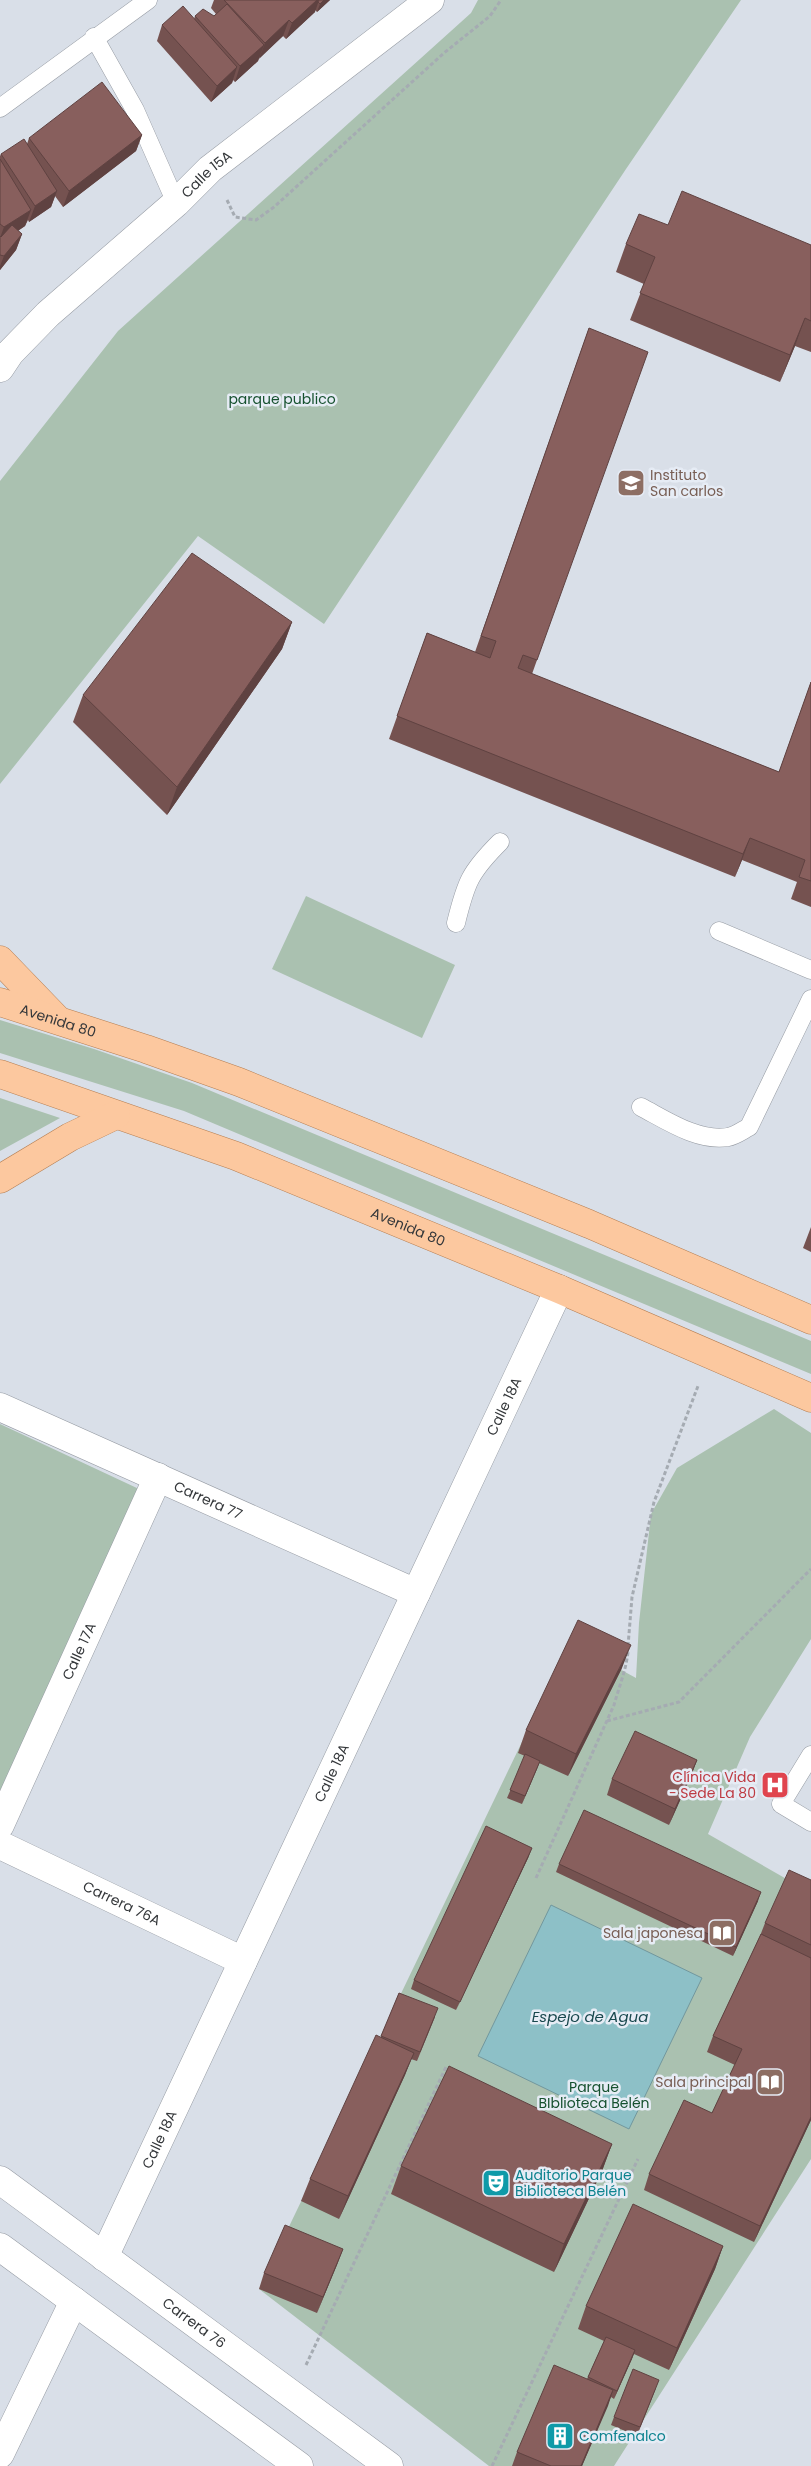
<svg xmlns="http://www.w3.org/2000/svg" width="811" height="2466" font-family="Poppins,sans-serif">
  <rect width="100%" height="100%" fill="#d9dfe8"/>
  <path fill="#aac1b0" d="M478,0H741L626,169L324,624L198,536L0,784V481L118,331L471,13Z
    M306,896L455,965L422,1038L272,969Z
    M0,1020L94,1049L192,1083L811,1341V1374L184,1111L0,1053Z
    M0,1098L60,1118L0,1151Z
    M774,1409L811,1433V1639L750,1737L708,1834L811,1893V2159L614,2466H489L259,2289L570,1642L636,1678L639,1623L651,1514L677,1468Z
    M0,1424L139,1489L0,1791Z"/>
  <path fill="#8dc0c7" stroke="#72979d" d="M551,1905L702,1978L629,2129L478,2056Z"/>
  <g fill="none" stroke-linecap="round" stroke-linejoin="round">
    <defs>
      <path id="service" d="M94,37L135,110L176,203
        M0,108L148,0
        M456,923C466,882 470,872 500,842
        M719,931L811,970
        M641,1107C666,1120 698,1142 728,1137C735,1136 743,1130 749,1127L811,999
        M811,1755L781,1804L811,1822"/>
      <g id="minor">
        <path id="s1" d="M0,1407L416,1593"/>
        <path id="s2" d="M0,1825L158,1477"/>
        <path id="s3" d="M0,1845L243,1961"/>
        <path id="s4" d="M104,2257L559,1289"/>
        <path d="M0,2454L74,2301"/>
      </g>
      <g id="tertiary">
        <path id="s5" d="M0,368L10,353L48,314L176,203L210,169L430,0"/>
      </g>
      <g id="secondary">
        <path id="s6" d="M0,2180L389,2466"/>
        <path d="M0,2247L299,2466"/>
      </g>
      <g id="primary">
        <path d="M0,960L56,1018"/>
        <path id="s7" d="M0,1002L146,1049L239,1082L589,1224L811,1320"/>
        <path id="s8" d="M0,1074L236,1156L559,1289L811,1398"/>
        <path d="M0,1179L70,1137L116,1115"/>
      </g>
    </defs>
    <use href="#service" stroke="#979ca4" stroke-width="19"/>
    <use href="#minor" stroke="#979ca4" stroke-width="29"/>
    <use href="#tertiary" stroke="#979ca4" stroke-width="29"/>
    <use href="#secondary" stroke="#979ca4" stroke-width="29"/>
    <use href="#primary" stroke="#b57e52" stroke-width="29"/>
    <path stroke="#a5abb2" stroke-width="3" stroke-dasharray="4 2.5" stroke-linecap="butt" d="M227,200L235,217L256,220L274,207L444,53L490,16L501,0
      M628,1646L632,1597L654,1502L698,1386
      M607,1721L679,1702L811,1569
      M536,1878L614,1705C619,1687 626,1670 628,1652
      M306,2365L446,2067
      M492,2466L638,2159"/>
    <use href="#service" stroke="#fff" stroke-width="18"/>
    <use href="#minor" stroke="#fff" stroke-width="28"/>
    <use href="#tertiary" stroke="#fff" stroke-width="28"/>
    <use href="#secondary" stroke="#fff" stroke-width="28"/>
    <use href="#primary" stroke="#fcc89f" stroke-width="28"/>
  </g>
  <path fill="#755250" d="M214,0H330L317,12L315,10V12L286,39L283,36L259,58L258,61L235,82L233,80L232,83L211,102L157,41L162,25L194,19L195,16H214L216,14L211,8Z
    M142,135L136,151L63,207L55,196L51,207L29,222L28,220L25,226L18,231L22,234L16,250L0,270V156L1,154L27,144L29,138Z
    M668,225L811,245V352L795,346L780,382L630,320L644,284L616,272L626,244Z
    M589,328L537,660L532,674L779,772L811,682V907L791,899L797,882L742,860L735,877L389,739L427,633L475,652Z
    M292,622L282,649L167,815L73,722L83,695Z
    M811,1227V1252L803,1248Z
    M622,1668L568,1776L539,1763L522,1804L507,1798L525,1756L518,1753L526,1730Z
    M697,1760L691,1776L669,1825L607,1795L612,1779Z
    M529,1856L456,2010L411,1989L414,1980Z
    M559,1864L758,1901L733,1956L556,1872Z
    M811,1880V2120L754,2242L644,2190L649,2174L712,2113L735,2065L707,2052L713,2036L760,1936L765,1923Z
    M399,1993L435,2017L417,2061L411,2059L405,2075L339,2219L301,2201L310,2179L381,2037Z
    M612,2144L602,2171L554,2272L391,2194L401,2166Z
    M723,2246L715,2269L669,2370L634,2354L614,2399L611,2397L582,2466H512L517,2452L587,2379L604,2341L578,2329L586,2306Z
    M343,2249L317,2313L259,2289L264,2273Z
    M656,2388L637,2436L611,2425L614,2417Z"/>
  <path fill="#5f4241" d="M317,0H319L315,12L286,39L292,23Z
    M324,0H330L317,12L320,4Z
    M289,20L283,36L259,59L265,43Z
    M264,45L258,61L235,82L240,66Z
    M237,67L232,83L211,102L217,86Z
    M142,135L136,151L63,207L69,191Z
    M57,191L51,207L29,222L35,206Z
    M31,210L25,226L0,242V238L4,227Z
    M22,234L16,250L0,270V266L4,256Z
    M805,318L795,346L780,382L790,355Z
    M292,622L282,649L167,815L177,787Z
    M750,838L742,860L735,877L743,854Z
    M631,1645L622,1668L568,1776L576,1754Z
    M697,1760L691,1776L669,1825L675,1809Z
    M540,1761L537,1769L522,1804L525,1796Z
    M532,1848L529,1856L456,2010L460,2002Z
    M761,1892L758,1901L733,1956L736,1947Z
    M414,2053L405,2075L339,2219L348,2196Z
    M811,2117V2120L754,2242L760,2226Z
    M612,2144L602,2171L554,2272L564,2244Z
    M723,2246L715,2269L669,2370L677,2348Z
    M343,2249L337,2265L317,2313L323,2297Z
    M635,2350L632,2359L614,2399L617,2391Z
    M613,2390L608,2406L582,2466H581Z"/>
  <path fill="#885f5d" stroke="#5f4241" d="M224,0H317L292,23L289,20L265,43Z
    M319,0H324L320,4L318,2Z
    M227,4L264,45L240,66L195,16L203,9L214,16Z
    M183,6L237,67L217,86L162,25Z
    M102,82L142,135L69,191L29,138Z
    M24,139L57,191L35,206L1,154Z
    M0,159L31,210L4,227L0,224Z
    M682,191L811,245V321L805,318L790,355L640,293L655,257L626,244L639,214L668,225Z
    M12,225L22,234L4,256L0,255V236L1,237Z
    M589,328L648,352L537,660L523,655L518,668L779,772L811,682V881L799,877L805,860L750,838L743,854L397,716L427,633L490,658L496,641L481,636Z
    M192,553L292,622L177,787L83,695Z
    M578,1620L631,1645L576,1754L526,1730Z
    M635,1731L697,1760L675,1809L612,1779Z
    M525,1754L540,1761L525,1796L510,1790Z
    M584,1810L761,1892L736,1947L559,1864Z
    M486,1826L532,1848L460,2002L414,1980Z
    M789,1870L811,1880V1945L765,1923Z
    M761,1934L811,1958V2117L760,2226L649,2174L684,2100L712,2113L742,2049L713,2036Z
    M399,1993L438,2008L420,2052L381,2036Z
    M376,2035L414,2053L348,2196L310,2179Z
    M449,2066L612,2144L564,2244L401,2166Z
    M633,2204L723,2246L677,2348L586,2306Z
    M285,2225L343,2249L323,2297L264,2273Z
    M606,2337L635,2350L617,2391L588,2377Z
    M554,2365L613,2390L581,2466H551L517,2452Z
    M633,2369L659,2380L640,2427L614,2417Z"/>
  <defs>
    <symbol id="school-square" viewBox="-11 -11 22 22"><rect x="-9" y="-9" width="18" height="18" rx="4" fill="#8d6e63" stroke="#e6ecf5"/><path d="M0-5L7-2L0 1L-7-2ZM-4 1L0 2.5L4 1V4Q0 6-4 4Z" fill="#fff"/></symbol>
    <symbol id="hospital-square" viewBox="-11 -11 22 22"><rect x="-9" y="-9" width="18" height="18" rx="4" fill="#e0444e" stroke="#e6ecf5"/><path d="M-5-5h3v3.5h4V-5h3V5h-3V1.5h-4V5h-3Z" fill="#fff"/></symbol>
    <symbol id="library-square" viewBox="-11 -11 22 22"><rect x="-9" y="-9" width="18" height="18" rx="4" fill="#8d6e63" stroke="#e6ecf5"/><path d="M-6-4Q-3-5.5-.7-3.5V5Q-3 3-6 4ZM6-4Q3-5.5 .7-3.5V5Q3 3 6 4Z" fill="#fff"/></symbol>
    <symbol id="theatre-square" viewBox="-11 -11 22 22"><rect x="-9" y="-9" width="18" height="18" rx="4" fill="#0f9aa8" stroke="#e6ecf5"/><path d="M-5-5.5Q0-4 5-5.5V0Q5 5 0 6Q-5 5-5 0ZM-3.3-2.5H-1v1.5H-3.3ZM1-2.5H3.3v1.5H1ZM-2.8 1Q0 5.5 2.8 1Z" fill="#fff"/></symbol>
    <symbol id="building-square" viewBox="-11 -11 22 22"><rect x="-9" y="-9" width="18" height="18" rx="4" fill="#0f9aa8" stroke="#e6ecf5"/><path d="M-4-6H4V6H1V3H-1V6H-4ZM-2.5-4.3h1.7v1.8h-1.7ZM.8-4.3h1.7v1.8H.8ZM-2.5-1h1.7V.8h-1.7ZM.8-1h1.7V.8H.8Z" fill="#fff"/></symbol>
  </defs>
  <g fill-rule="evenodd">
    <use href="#school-square" x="615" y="467" width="32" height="32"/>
    <use href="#hospital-square" x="759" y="1769" width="32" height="32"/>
    <use href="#library-square" x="706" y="1917" width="32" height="32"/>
    <use href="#library-square" x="754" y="2066" width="32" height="32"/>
    <use href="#theatre-square" x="480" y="2167" width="32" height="32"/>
    <use href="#building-square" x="544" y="2420" width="32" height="32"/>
  </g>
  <g text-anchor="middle" stroke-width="5" stroke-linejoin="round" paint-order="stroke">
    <g font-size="14" fill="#34373a" stroke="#e6ecf5">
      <text dy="5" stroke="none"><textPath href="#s5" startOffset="284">Calle 15A</textPath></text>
      <text dy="5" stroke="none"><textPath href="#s7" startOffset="61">Avenida 80</textPath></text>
      <text dy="5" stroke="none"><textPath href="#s8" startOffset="436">Avenida 80</textPath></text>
      <text dy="5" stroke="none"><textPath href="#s4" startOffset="940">Calle 18A</textPath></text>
      <text dy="5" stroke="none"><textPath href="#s1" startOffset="228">Carrera 77</textPath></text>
      <text dy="5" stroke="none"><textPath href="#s2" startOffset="191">Calle 17A</textPath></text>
      <text dy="5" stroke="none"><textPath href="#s4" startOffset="535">Calle 18A</textPath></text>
      <text dy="5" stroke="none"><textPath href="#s3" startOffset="135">Carrera 76A</textPath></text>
      <text dy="5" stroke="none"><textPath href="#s4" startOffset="130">Calle 18A</textPath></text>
      <text dy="5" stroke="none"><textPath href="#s6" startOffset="241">Carrera 76</textPath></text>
    </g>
    <g font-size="14" fill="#16512f" stroke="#e6ecf5">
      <text x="282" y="404">parque publico</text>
      <text x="594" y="2092">Parque<tspan x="594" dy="16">BIblioteca Belén</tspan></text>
    </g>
    <g font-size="14" fill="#785e54" stroke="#e6ecf5" text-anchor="end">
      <text x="650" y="480" text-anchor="start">Instituto<tspan x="650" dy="16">San carlos</tspan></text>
      <text x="703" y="1938">Sala japonesa</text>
      <text x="751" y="2087">Sala principal</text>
    </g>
    <g font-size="14" fill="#be3a42" stroke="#e6ecf5" text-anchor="end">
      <text x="756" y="1782">Clínica Vida<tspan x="756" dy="16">- Sede La 80</tspan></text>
    </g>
    <g font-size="14" fill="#0d838f" stroke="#e6ecf5" text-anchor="start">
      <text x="515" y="2180">Auditorio Parque<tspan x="515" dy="16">Biblioteca Belén</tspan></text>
      <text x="579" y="2441">Comfenalco</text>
    </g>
    <g font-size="15" font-style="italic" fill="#19484e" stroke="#e6ecf5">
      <text x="590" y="2022">Espejo de Agua</text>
    </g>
  </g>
</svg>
